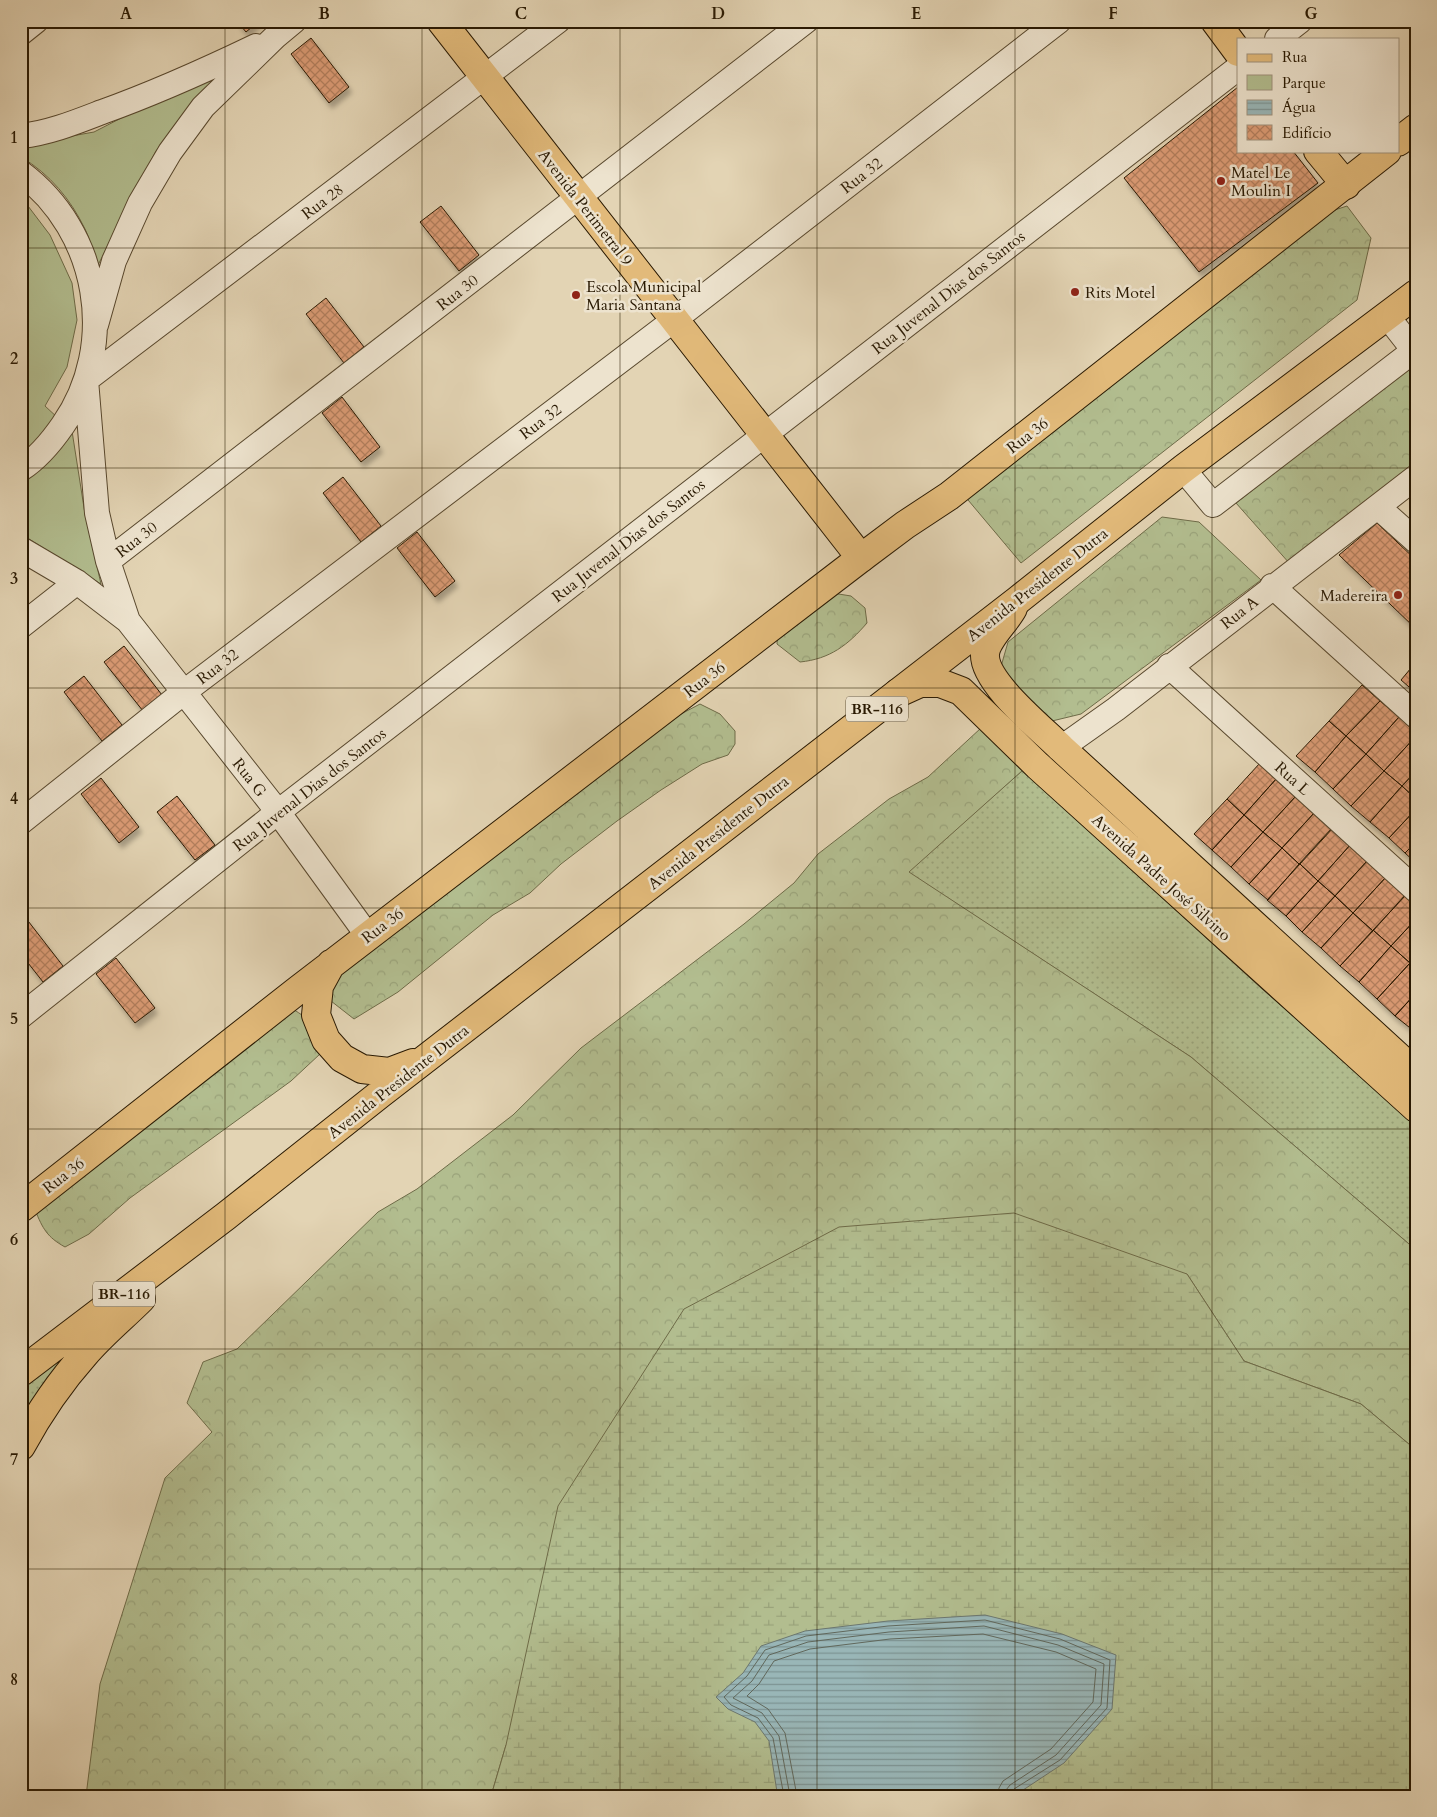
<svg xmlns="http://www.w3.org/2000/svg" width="1437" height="1817" font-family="Cardo,serif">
  <defs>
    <pattern id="grass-dots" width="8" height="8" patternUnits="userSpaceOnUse" patternTransform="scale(1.25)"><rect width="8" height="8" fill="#b2bd8f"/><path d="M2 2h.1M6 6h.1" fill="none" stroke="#99a27a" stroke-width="1.8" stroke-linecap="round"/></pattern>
    <pattern id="forest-crowns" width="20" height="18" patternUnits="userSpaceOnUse" patternTransform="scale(1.25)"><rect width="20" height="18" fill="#b2bd8f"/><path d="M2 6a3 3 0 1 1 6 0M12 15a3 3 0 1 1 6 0" fill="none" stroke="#99a27a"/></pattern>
    <pattern id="wetland-marsh" width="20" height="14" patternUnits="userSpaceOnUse" patternTransform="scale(1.25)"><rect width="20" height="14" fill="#b2bd8f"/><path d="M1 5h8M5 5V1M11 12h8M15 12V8" fill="none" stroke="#99a27a"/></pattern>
    <pattern id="water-rules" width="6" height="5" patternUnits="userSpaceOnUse" patternTransform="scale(1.25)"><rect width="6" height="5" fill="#99b6b7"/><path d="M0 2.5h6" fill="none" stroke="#7d9393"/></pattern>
    <pattern id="building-cross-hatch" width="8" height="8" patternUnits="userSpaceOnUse" patternTransform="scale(1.25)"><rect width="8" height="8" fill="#db9b74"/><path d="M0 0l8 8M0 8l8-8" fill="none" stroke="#b27e5d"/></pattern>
    <filter id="shadow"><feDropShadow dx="3" dy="5.5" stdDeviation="2.5" flood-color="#0004"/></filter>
  </defs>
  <rect width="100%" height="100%" fill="#e3d4b4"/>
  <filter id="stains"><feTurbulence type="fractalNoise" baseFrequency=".004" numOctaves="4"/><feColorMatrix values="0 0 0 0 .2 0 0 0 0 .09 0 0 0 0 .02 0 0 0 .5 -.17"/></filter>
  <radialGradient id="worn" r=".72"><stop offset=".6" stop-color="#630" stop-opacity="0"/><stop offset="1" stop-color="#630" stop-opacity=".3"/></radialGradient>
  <path fill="url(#grass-dots)" stroke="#6e6b48" d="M1023,770L1262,989L1416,1121V1250L1191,1057L908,872Z
    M75,1348L21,1430V1390Z"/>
  <path fill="url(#forest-crowns)" stroke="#6e6b48" d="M1347,206L1371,238L1357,300L1021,563L963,494L1316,216Z
    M1410,367L1416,373V462L1290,564L1236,503Z
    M1162,517L1199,522L1261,580L1081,714L1052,721L998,677L1008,642Z
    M820,591L851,596L865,608L867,623C848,645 830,659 800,662L777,644L778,627Z
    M700,704L720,714L735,731V744L728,755L702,764L661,790L617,821L561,864L530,893L493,915L398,992L354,1019L331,1001L330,981L624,744Z
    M981,728L1023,770L909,872L1191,1057L1416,1250V1450L1361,1404L1244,1361L1187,1274L506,1745L491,1796H86L100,1684L165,1478L212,1432L187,1403L203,1362L237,1349L378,1212L417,1189L513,1115L581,1048L744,924L794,883L818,854L889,799L928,777Z
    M291,1008C313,1021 318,1028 320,1054L291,1081L130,1198L89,1234L65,1247C47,1237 43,1229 35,1210Z"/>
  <path fill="url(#wetland-marsh)" stroke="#6e6b48" d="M1014,1213L1187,1274L1244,1361L1361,1404L1416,1450V1796H491L506,1745L558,1506L684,1309L839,1227Z"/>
  <path fill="#b2bd8f" stroke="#6e6b48" d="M231,68L182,115L156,151L97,267C93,255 91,241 85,229C71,200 50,174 21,157V145L94,132L170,93Z
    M21,201L28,206L50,235L72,283L77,320L67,367L45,406L72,431L85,514L101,584L21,534Z"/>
  <path fill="url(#water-rules)" stroke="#6c776f" d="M985,1615L1062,1634L1116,1655L1112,1709L1064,1763L1014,1796H780L777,1792L769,1741L755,1722L728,1709L716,1697L743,1673L761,1646L805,1631L888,1621Z"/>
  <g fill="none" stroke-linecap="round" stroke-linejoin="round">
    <path stroke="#61685c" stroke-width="1" d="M784,1796L773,1738L758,1718L731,1705L724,1697L747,1676L765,1650L806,1636L888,1626L985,1620L1060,1639L1110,1660L1107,1708L1060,1760L1014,1789L1012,1796
      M790,1796L779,1736L762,1713L733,1698L752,1681L769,1655L808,1642L889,1632L984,1626L1058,1645L1104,1664L1101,1705L1056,1755L1010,1785L1006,1790V1796
      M797,1796L785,1733L768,1709L747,1696L759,1684L774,1661L810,1649L890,1639L983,1634L1056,1652L1096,1669L1093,1702L1051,1749L1003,1781L999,1788L998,1796"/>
    <path stroke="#6c776f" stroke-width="5" d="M774,1796L777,1792"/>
  </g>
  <path fill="url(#building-cross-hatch)" stroke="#291902" filter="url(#shadow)" d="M237,21H259L246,32Z
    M311,38L349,87L329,103L291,54Z
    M1238,87V151H1293L1318,183L1199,272L1124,178Z
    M441,206L479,255L459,271L420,222Z
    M326,298L364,347L344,363L306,314Z
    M342,397L380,447L361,462L322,413Z
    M343,477L381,526L361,542L323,493Z
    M1377,523L1416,560V629L1339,555Z
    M417,532L455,581L435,597L397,548Z
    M124,646L162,695L143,711L104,662Z
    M1416,662V693L1401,680Z
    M84,676L122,725L102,741L64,692Z
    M1362,685L1380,701L1346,736L1329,721Z
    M1380,701L1399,717L1366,754L1346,736Z
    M1399,717L1416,733V736L1384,771L1366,754Z
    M1329,721L1346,736L1315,772L1296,756Z
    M1346,736L1366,754L1333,789L1315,772Z
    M1416,736V771L1402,786L1384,771Z
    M1366,754L1384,771L1351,806L1333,789Z
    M1260,763L1277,778L1244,815L1227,799Z
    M1384,771L1402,786L1370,822L1351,806Z
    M1416,771V799L1402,786Z
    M101,778L139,827L119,843L81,794Z
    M1277,778L1296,796L1263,832L1244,815Z
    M1402,786L1416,799V809L1389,838L1370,822Z
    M21,790L28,798L21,803Z
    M177,796L215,845L195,860L157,812Z
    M1296,796L1315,812L1282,848L1263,832Z
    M1227,799L1244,815L1212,850L1194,834Z
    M1416,809V842L1405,853L1389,838Z
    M1315,812L1332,828L1299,864L1282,848Z
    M1244,815L1263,832L1231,867L1212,850Z
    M1333,828L1351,844L1318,881L1300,864Z
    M1263,832L1282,848L1249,884L1231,867Z
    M1416,842V863L1405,853Z
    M1351,844L1368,860L1335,896L1318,881Z
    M1282,848L1299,864L1268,900L1249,884Z
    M1368,860L1387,876L1353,913L1335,896Z
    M1300,864L1318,881L1286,916L1267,900Z
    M1387,876L1406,894L1373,931L1353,913Z
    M1318,881L1335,896L1302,932L1286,916Z
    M1407,894L1416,902V919L1391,946L1373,930Z
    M1335,896L1353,913L1321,948L1302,932Z
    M1353,913L1373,931L1340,966L1321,948Z
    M25,917L63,966L43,982L21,954V920Z
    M1416,919V957L1410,963L1391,946Z
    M1373,930L1391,946L1359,982L1340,966Z
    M1391,946L1410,963L1377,999L1359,982Z
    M116,958L155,1008L135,1023L96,974Z
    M1410,963L1416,969V993L1395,1016L1377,999Z
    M1416,993V1029L1414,1031L1395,1016Z"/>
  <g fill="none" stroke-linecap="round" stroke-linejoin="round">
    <defs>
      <path id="minor" d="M21,33L36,21
        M1277,39L1300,21
        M21,136C49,133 76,122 102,112C155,93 206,70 256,46
        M21,173C99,231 119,345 63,425C52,441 38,458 21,469
        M1387,316L1416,353
        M96,325L114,261L140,203L170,152L203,107L276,36L294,21
        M1183,469L1213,505L1416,349
        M1378,507L1416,541
        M21,549L77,582L128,621L278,812L368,936
        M108,561L806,21
        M1272,586L1416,716
        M128,621L108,561L97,513L86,380L558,21
        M21,626L77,582
        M1169,666L1416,890
        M1061,748L1116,709L1416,477
        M21,822L184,692L674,320L1059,21
        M21,1016L278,812L1238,68"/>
      <path id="major" d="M441,21L861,558
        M1215,21L1238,52
        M1318,151L1346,185
        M1013,608C1006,622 986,639 985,654C983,682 1041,728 1061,748L1416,1073
        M898,693L920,683H940L961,691L1038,766L1416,1108"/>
      <path id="highway" d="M1398,142L1416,128
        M331,964L319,986L316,1015L326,1040L342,1058L362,1069L389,1072L413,1063
        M21,1208L298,990L861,558L905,525L949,496L1387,151
        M21,1372L226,1216L380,1094L1018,600L1183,469L1416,294
        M21,1446C39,1413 60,1382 85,1354C102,1334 123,1317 141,1299"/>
    </defs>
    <use href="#minor" stroke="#58482e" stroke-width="26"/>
    <use href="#major" stroke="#291902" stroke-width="30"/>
    <use href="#highway" stroke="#291902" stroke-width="30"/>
    <use href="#minor" stroke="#ede3ce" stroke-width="24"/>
    <use href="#major" stroke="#e2ba7a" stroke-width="28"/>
    <use href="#highway" stroke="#e2ba7a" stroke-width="28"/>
  </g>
  <path fill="none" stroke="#291902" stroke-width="1" stroke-opacity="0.55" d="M225,21V1796M422,21V1796M620,21V1796M817,21V1796M1015,21V1796M1212,21V1796M21,248H1416M21,468H1416M21,688H1416M21,908H1416M21,1129H1416M21,1349H1416M21,1569H1416"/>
  <g fill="#8f2418" stroke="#ede3ce" stroke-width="2">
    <circle cx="1221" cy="181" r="5"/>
    <circle cx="1075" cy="292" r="5"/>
    <circle cx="576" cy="295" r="5"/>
    <circle cx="1398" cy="595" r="5"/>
  </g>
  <g text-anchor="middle" stroke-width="5" stroke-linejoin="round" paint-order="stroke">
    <g fill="#ede3ce" stroke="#64563f" stroke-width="1">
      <rect x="846" y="696.5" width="62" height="25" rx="4"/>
      <rect x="93" y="1281.5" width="62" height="25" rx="4"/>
    </g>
    <g font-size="15" font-weight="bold" fill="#291902">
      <text x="877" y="714">BR-116</text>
      <text x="124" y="1299">BR-116</text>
    </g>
    <g font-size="16" fill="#291902" stroke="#ede3ce" text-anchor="start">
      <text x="1231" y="178">Matel Le<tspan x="1231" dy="18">Moulin I</tspan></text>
      <text x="586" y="292">Escola Municipal<tspan x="586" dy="18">Maria Santana</tspan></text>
      <text x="1085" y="298">Rits Motel</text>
      <text x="1388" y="601" text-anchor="end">Madereira</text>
    </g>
    <g font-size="16" fill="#291902" stroke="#ede3ce">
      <text transform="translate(861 175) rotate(-38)" y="6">Rua 32</text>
      <text transform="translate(322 201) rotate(-37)" y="6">Rua 28</text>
      <text transform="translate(586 207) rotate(52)" y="6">Avenida Perimetral 9</text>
      <text transform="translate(457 292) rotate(-38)" y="6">Rua 30</text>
      <text transform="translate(948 292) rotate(-38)" y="6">Rua Juvenal Dias dos Santos</text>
      <text transform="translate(540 421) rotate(-37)" y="6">Rua 32</text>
      <text transform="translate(1027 435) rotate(-38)" y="6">Rua 36</text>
      <text transform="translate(136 539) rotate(-38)" y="6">Rua 30</text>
      <text transform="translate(628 540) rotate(-38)" y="6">Rua Juvenal Dias dos Santos</text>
      <text transform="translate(1037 584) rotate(-38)" y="6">Avenida Presidente Dutra</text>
      <text transform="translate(1239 612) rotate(-38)" y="6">Rua A</text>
      <text transform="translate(217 666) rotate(-37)" y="6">Rua 32</text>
      <text transform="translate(704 679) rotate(-38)" y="6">Rua 36</text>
      <text transform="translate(250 777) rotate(52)" y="6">Rua G</text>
      <text transform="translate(1293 778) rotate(42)" y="6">Rua L</text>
      <text transform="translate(309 789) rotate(-38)" y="6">Rua Juvenal Dias dos Santos</text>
      <text transform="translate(718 832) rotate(-38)" y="6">Avenida Presidente Dutra</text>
      <text transform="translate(1162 877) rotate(42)" y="6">Avenida Padre José Silvino</text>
      <text transform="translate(382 925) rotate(-37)" y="6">Rua 36</text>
      <text transform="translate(398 1081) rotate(-38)" y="6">Avenida Presidente Dutra</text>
      <text transform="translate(63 1175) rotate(-38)" y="6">Rua 36</text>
    </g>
  </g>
  <rect width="1437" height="1817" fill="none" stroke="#e3d4b4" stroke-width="55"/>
  <rect x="1237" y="38" width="162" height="115" fill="#ede3ce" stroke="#9f927c"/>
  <rect x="1247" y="54" width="25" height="8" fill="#e2ba7a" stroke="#9f927c"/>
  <text x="1282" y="62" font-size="15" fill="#291902">Rua</text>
  <rect x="1247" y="75" width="25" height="15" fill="#b2bd8f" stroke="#9f927c"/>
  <text x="1282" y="88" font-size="15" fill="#291902">Parque</text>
  <rect x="1247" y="100" width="25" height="15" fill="url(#water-rules)" stroke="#9f927c"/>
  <text x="1282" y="112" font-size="15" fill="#291902">Água</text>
  <rect x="1247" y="125" width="25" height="15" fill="url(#building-cross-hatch)" stroke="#9f927c"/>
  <text x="1282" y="138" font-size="15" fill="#291902">Edifício</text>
  <rect x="28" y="28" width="1382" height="1762" fill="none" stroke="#291902" stroke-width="2"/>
  <g font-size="16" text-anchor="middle" font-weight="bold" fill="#291902">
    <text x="126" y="19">A</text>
    <text x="324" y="19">B</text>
    <text x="521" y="19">C</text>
    <text x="718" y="19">D</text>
    <text x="916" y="19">E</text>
    <text x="1113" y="19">F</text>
    <text x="1311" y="19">G</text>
    <text x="14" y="143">1</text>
    <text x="14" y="364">2</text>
    <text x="14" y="584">3</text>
    <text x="14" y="804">4</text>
    <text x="14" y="1024">5</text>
    <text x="14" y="1245">6</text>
    <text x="14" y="1465">7</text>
    <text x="14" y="1685">8</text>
  </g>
  <rect width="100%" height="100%" filter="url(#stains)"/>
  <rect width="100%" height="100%" fill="url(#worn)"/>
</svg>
